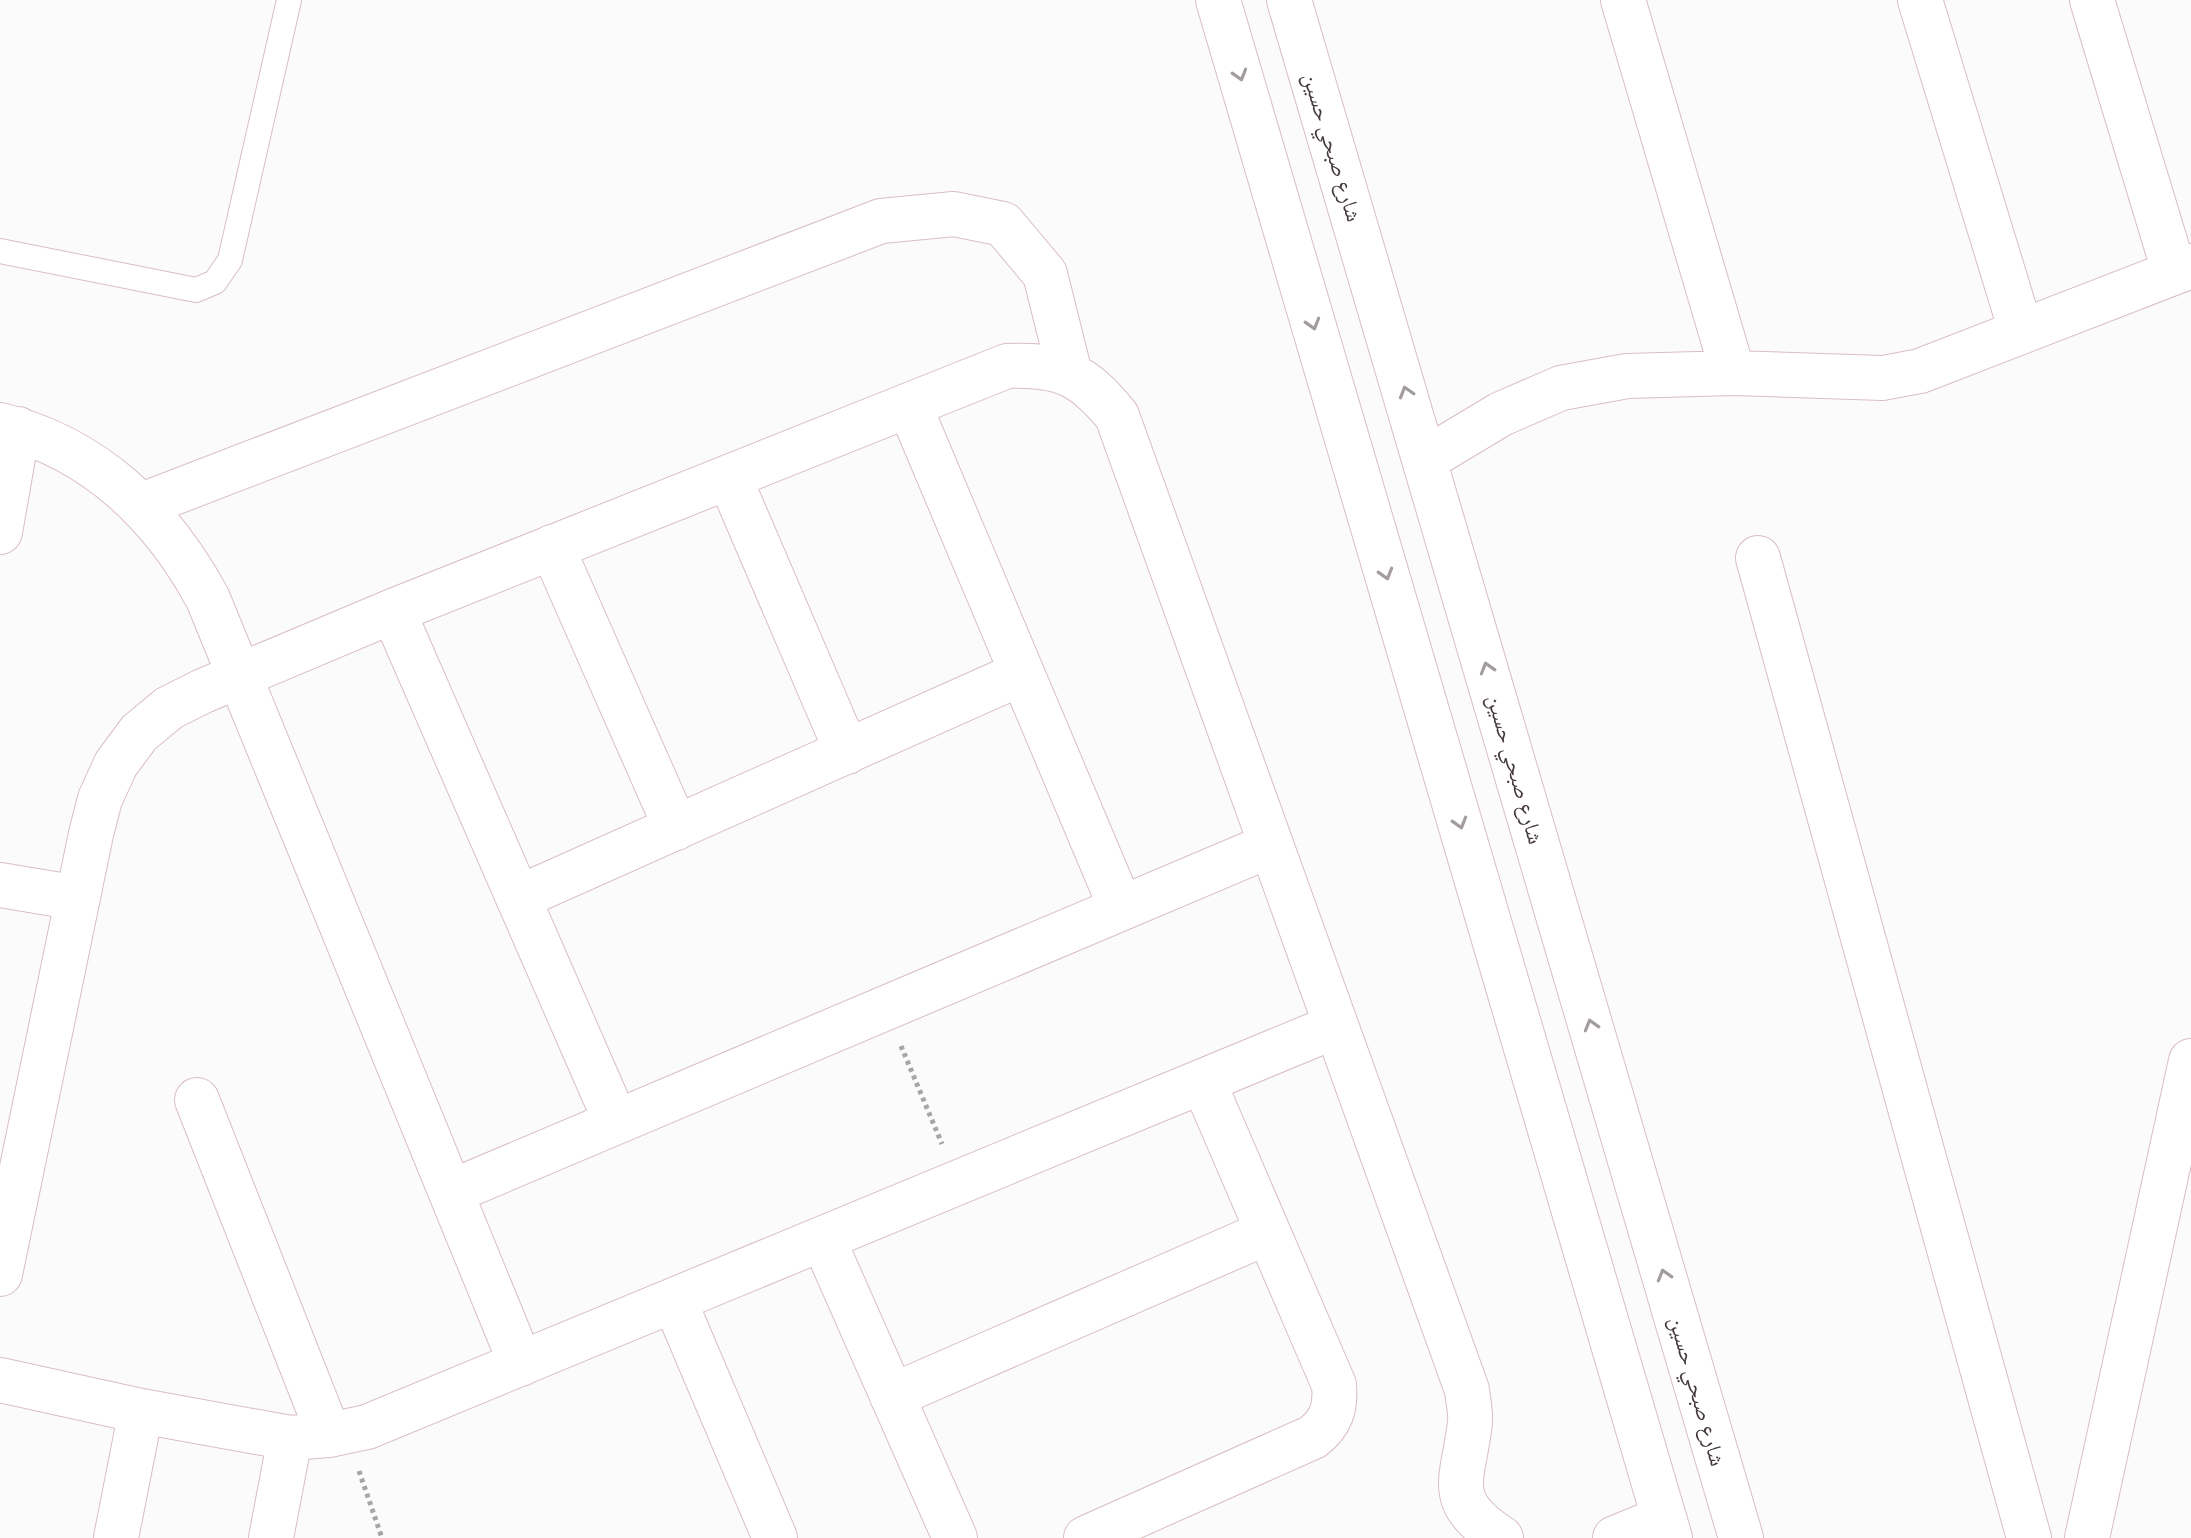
<svg xmlns="http://www.w3.org/2000/svg" width="2191" height="1538" font-family="'Exo 2','Noto Naskh Arabic',sans-serif">
  <rect width="100%" height="100%" fill="#fbfbfb"/>
  <g fill="none" stroke-linecap="round" stroke-linejoin="round">
    <defs>
      <path id="lane" d="M0,251L196,290L215,282L230,260L289,0"/>
      <path id="street" d="M1623,0L1733,373
        M1920,0L2021,331
        M2092,0L2174,271
        M909,405L1121,908
        M0,425C95,448 163,515 208,599L521,1364
        M1426,459L1501,414L1561,388L1627,376L1733,373L1883,378L1920,371L2191,266
        M729,477L847,752
        M142,505L881,221L954,214L1003,224L1045,274L1070,374
        M0,532L18,429
        M552,547L676,828
        M1758,558L2029,1538
        M393,611L616,1122
        M0,885L78,898
        M518,898L1022,673
        M197,1100L329,1435
        M451,1192L1271,845
        M823,1239L955,1538
        M0,1274L91,834L100,799L116,764L139,733L169,708L203,691L393,611L1007,366C1061,364 1083,374 1117,416L1467,1390C1468,1401 1471,1412 1470,1422C1464,1479 1442,1500 1501,1538
        M674,1300L775,1538
        M0,1380L141,1411L290,1438L329,1435L367,1427L1336,1026
        M892,1396L1268,1232
        M116,1538L141,1411
        M271,1538L290,1438
        M1086,1538L1313,1437C1331,1423 1336,1408 1334,1385L1203,1081
        M1615,1538L1664,1518
        M2087,1538L2191,1061"/>
      <path id="secondary" d="M1218,0L1670,1538
        M1289,0L1741,1538"/>
    </defs>
    <use href="#lane" stroke="#dabec1" stroke-width="26"/>
    <use href="#street" stroke="#dabec1" stroke-width="46"/>
    <use href="#secondary" stroke="#dabec1" stroke-width="46"/>
    <path stroke="#a9a4a5" stroke-width="5" stroke-dasharray="4 4" stroke-linecap="butt" d="M901,1046L942,1144
      M359,1471L382,1538"/>
    <use href="#lane" stroke="#fff" stroke-width="24"/>
    <use href="#street" stroke="#fff" stroke-width="44"/>
    <use href="#secondary" stroke="#fff" stroke-width="44"/>
  </g>
  <defs><path id="oneway-chevron" d="M-2-3.5L2.5 0L-2 3.5" fill="none" stroke-width="1.6" stroke-linecap="round" stroke-linejoin="round" transform="scale(2)"/></defs>
  <g stroke="#a29c9d">
    <use href="#oneway-chevron" transform="translate(1240 75) rotate(74)"/>
    <use href="#oneway-chevron" transform="translate(1313 324) rotate(74)"/>
    <use href="#oneway-chevron" transform="translate(1406 392) rotate(-107)"/>
    <use href="#oneway-chevron" transform="translate(1386 574) rotate(74)"/>
    <use href="#oneway-chevron" transform="translate(1487 668) rotate(-106)"/>
    <use href="#oneway-chevron" transform="translate(1460 823) rotate(74)"/>
    <use href="#oneway-chevron" transform="translate(1591 1025) rotate(-106)"/>
    <use href="#oneway-chevron" transform="translate(1664 1275) rotate(-106)"/>
  </g>
  <g text-anchor="middle" stroke-width="8" stroke-linejoin="round" paint-order="stroke">
    <g font-size="22" fill="#453a3b" stroke="#fff">
      <text transform="translate(1333 147) rotate(73)" y="8">شارع صبحي حسين</text>
      <text transform="translate(1516 769) rotate(74)" y="8">شارع صبحي حسين</text>
      <text transform="translate(1698 1391) rotate(74)" y="8">شارع صبحي حسين</text>
    </g>
  </g>
</svg>
